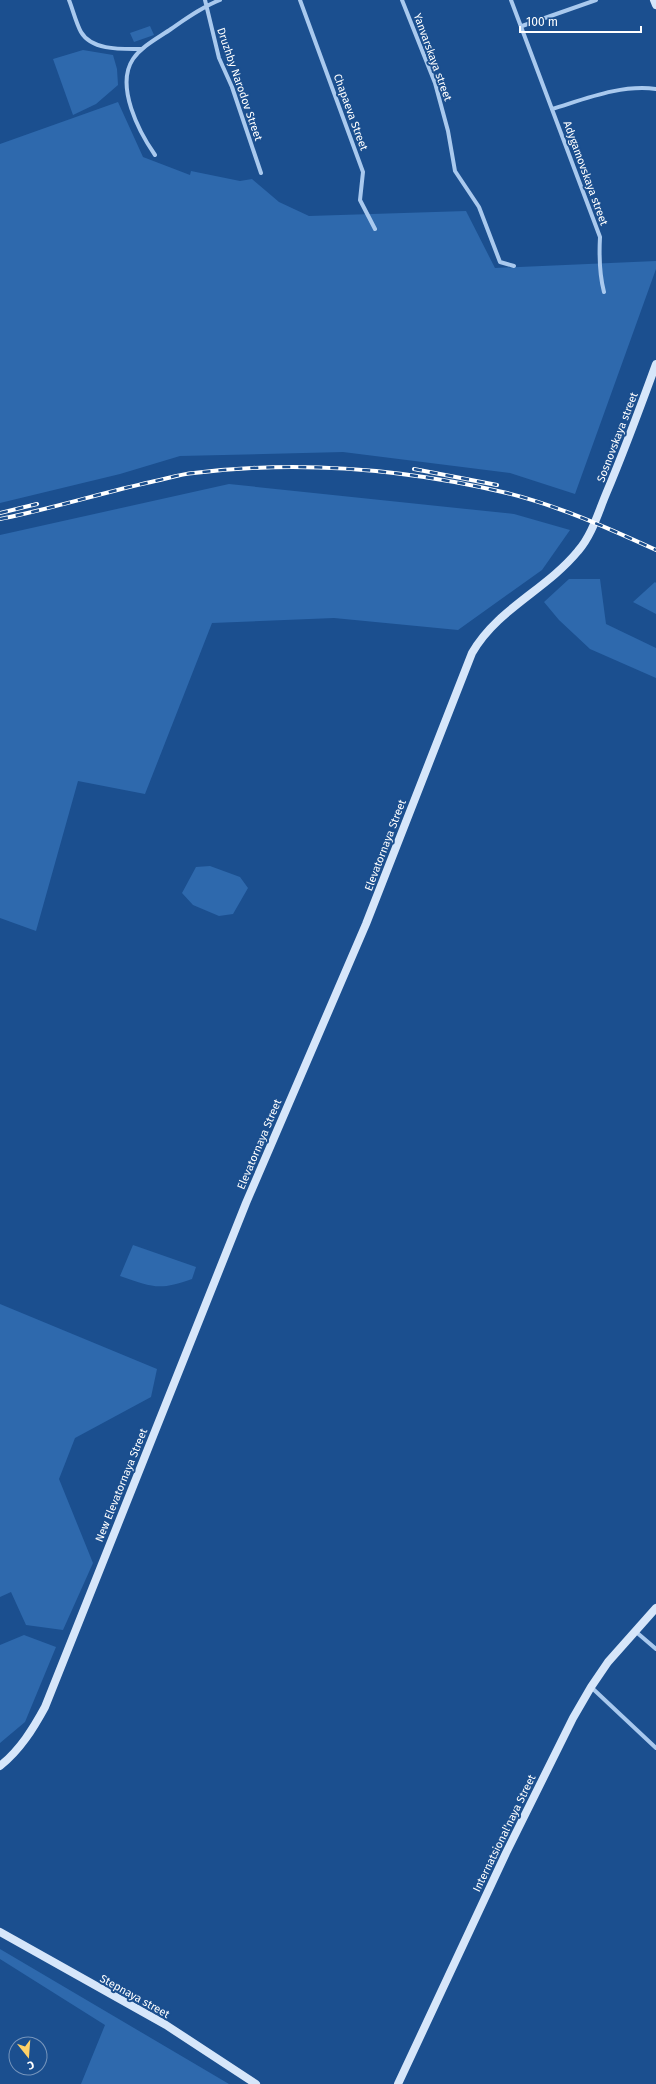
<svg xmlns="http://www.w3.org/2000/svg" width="656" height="2084" font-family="'Fira Sans',sans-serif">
  <rect width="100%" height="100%" fill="#1b4f8f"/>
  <path fill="#2e69ad" d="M150,26L154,35L134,42L130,33Z
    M83,50L113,55L117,69L118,85L96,104L73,115L53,59Z
    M118,102L143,157L190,175L191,171L240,181L252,179L279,202L309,216L466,211L495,268L656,261V269L575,494L510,473L343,452L180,456L120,474L0,503V144Z
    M229,484L514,514L570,530L542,570L458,630L334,618L212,623L145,794L78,781L36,931L0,918V535Z
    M569,579H600L606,624L656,648V678L590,649L559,620L544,602Z
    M655,582L656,583V614L633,602Z
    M210,866L240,877L248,888L233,914L219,916L193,905L182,893L196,867Z
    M133,1245L196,1267L192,1279C159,1291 152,1287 120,1276Z
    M0,1304L157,1369L151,1397L75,1438L59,1479L93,1563L63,1630L26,1625L11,1592L0,1597Z
    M24,1635L56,1647L25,1722L0,1743V1645Z
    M0,1949L229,2084H81L105,2025L0,1959Z"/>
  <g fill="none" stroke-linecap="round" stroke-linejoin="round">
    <path stroke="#a9c9ee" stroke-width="4" d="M69,0C73,10 76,23 81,32C92,51 123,49 142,49
      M205,0L219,58L232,87L261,173
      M300,0L363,172L360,200L375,229
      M402,0L435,83L448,131L455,171L479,207L500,262L514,266
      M511,0L600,237C599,256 599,273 604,292
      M522,26L596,0
      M552,109C585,99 622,84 656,89
      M155,155C139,132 115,86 133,59C142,46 158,38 171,29C187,18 202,7 220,0
      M635,1631L656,1649
      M591,1687L656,1748"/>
    <path stroke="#d6e6fa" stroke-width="8" d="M654,0L656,5
      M0,1766C20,1750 33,1729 45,1707L246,1203L366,924L472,653C497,609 546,590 578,551C592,535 598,513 606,494C624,451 640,408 656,364
      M0,1932L166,2025L256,2084
      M398,2084L506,1853L573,1718L591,1687L608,1662L656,1608"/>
    <defs>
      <path id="rail" d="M414,469L497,485
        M0,513L37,504
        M0,519C51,509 101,493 151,482C166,479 180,474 194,473C299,460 405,469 507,493C559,506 608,528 656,550"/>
    </defs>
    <use href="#rail" stroke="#fff" stroke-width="4"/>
    <use href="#rail" stroke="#1b4f8f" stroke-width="2.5" stroke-dasharray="8" stroke-linecap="butt"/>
  </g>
  <g text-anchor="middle" stroke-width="4" stroke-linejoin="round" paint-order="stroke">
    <g font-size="11" fill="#fff" stroke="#1b4f8f">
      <text transform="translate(433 57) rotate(70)" y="4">Yanvarskaya street</text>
      <text transform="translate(240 84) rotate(71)" y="4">Druzhby Narodov Street</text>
      <text transform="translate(351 112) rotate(70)" y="4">Chapaeva Street</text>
      <text transform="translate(586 173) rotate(70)" y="4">Adygamovskaya street</text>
      <text transform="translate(617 437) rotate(-69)" y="4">Sosnovskaya street</text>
      <text transform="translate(385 845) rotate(-69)" y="4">Elevatornaya Street</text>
      <text transform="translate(259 1144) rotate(-67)" y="4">Elevatornaya Street</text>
      <text transform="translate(121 1485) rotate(-68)" y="4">New Elevatornaya Street</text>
      <text transform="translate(504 1833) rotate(-64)" y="4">Internatsional'naya Street</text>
      <text transform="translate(135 1996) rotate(29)" y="4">Stepnaya street</text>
    </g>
  </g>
  <g transform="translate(28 2056) rotate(163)"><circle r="19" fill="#1b4f8f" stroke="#7695bc"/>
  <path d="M0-3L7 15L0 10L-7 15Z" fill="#ffd166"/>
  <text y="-6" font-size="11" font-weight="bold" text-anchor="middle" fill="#ffffff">С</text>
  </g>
  <path d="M520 26v6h121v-6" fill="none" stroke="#ffffff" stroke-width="2"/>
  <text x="526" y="26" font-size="12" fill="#ffffff" stroke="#1b4f8f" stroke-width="3" paint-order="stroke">100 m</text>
</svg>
